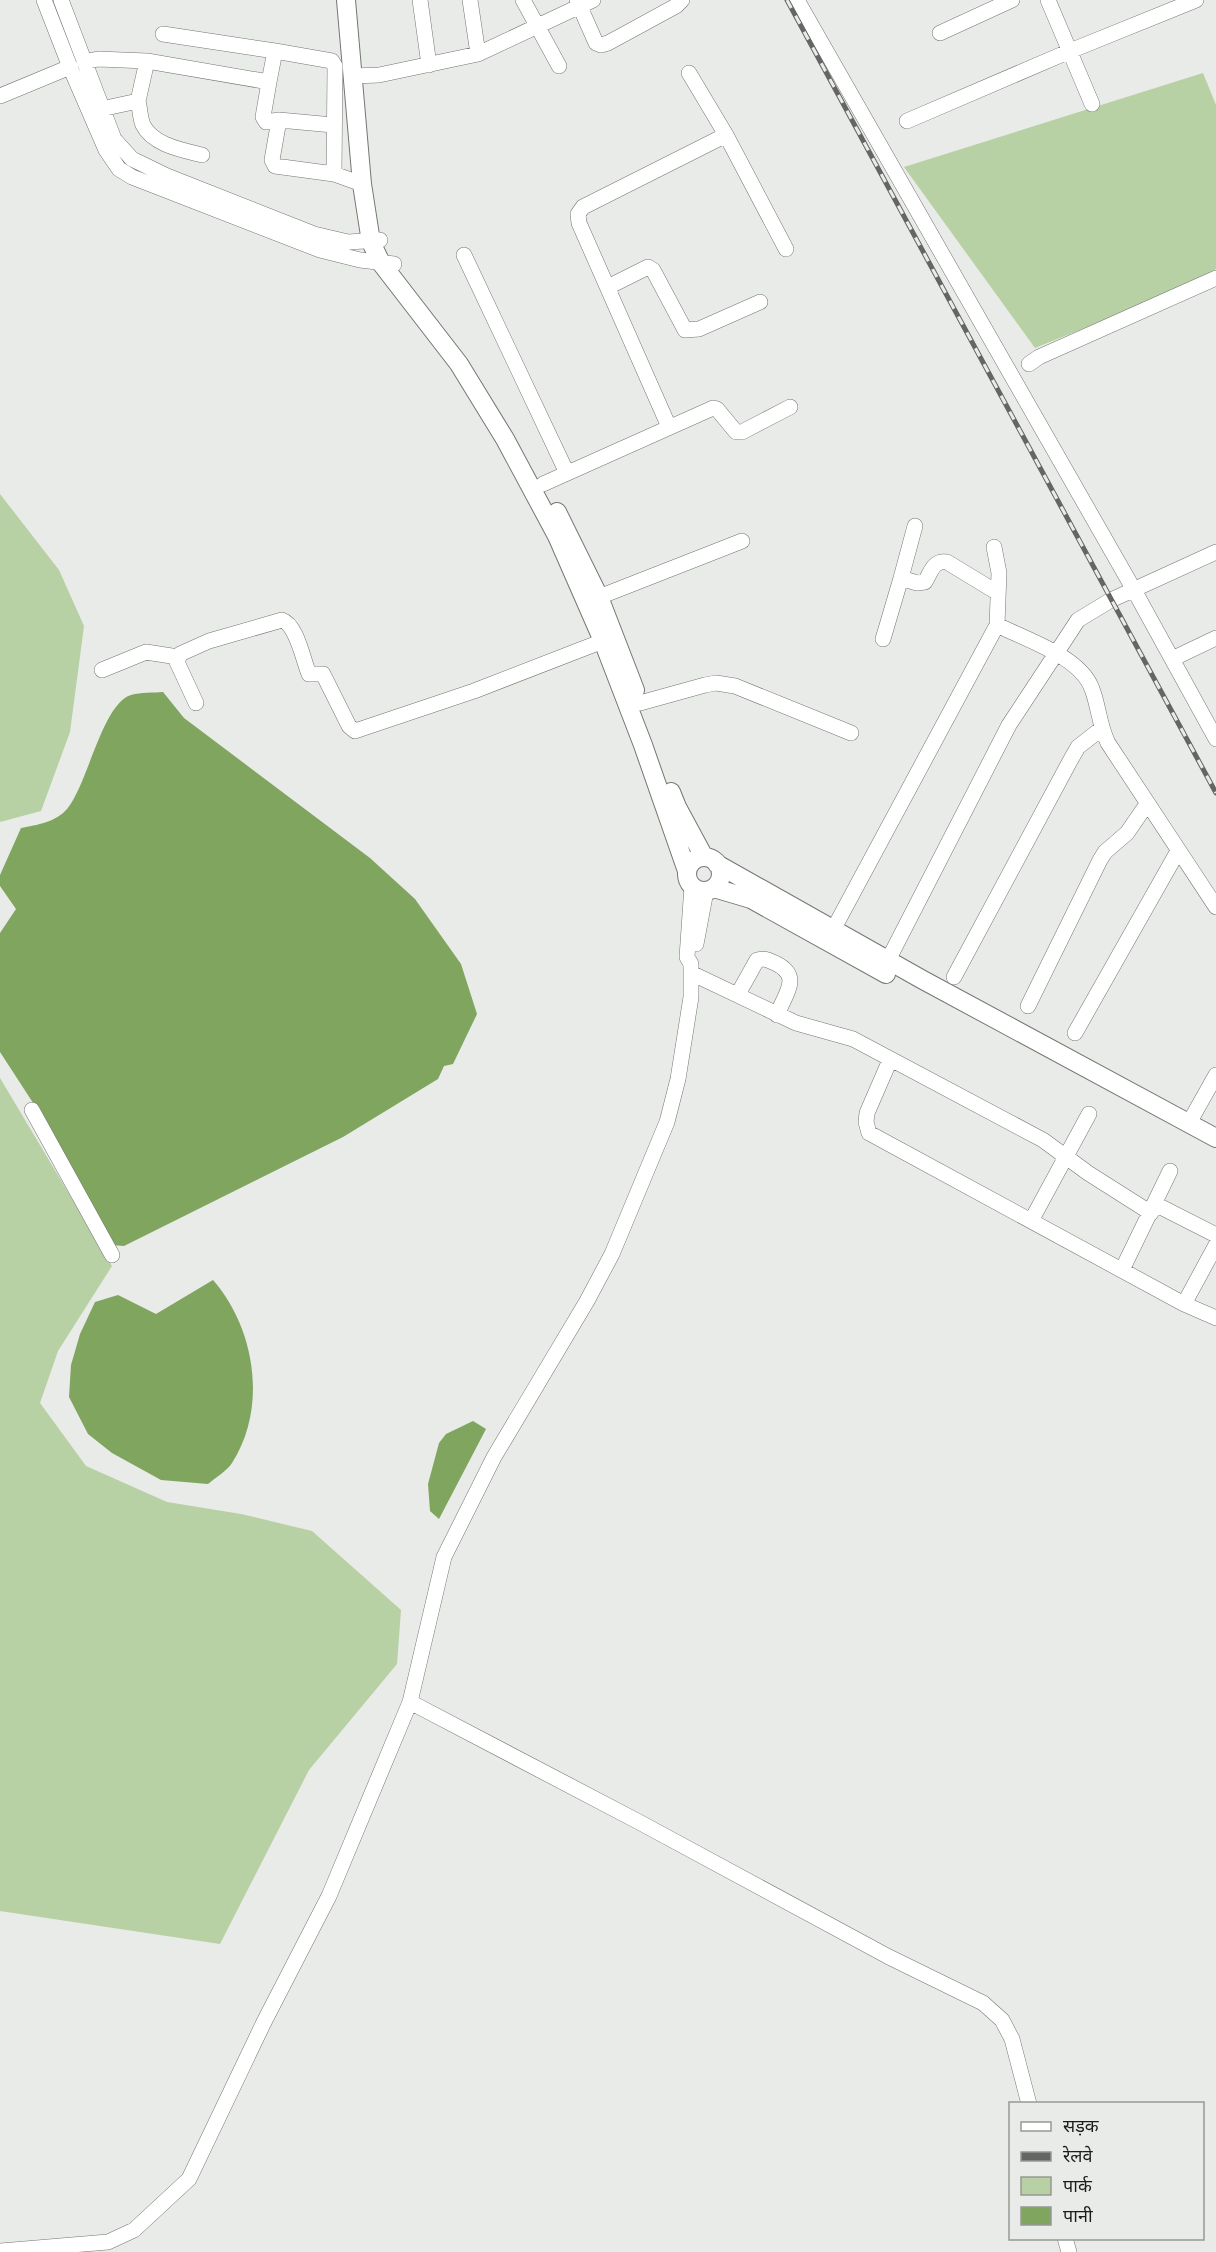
<svg xmlns="http://www.w3.org/2000/svg" width="1216" height="2252" font-family="Quicksand,'Noto Sans Devanagari',sans-serif">
  <rect width="100%" height="100%" fill="#e8ebe7"/>
  <path fill="#b7d0a4" d="M1203,73L1216,105V269L1174,292L1035,348L904,167Z
    M0,494L59,570L84,626L70,732L41,811L0,822Z
    M0,1078L112,1266L58,1351L40,1403L86,1466L167,1502L241,1514L312,1531L401,1610L397,1664L309,1770L220,1944L0,1911Z"/>
  <path fill="#7fa55f" d="M163,692L184,718L370,858L415,899L461,964L477,1014L453,1064L444,1066L438,1079L343,1137L124,1246L111,1245L39,1112L0,1052V933L16,909L0,886V875L21,828C37,825 56,822 67,809C88,784 102,704 131,695C141,692 153,693 163,692Z
    M213,1280C255,1328 268,1407 232,1463C227,1471 215,1478 208,1484L161,1480L112,1453L88,1434L69,1397L71,1365L80,1334L95,1302L118,1295L156,1314Z
    M473,1421L486,1429L439,1519L430,1511L428,1484L439,1443L446,1434Z"/>
  <g fill="none" stroke-linecap="round" stroke-linejoin="round">
    <defs>
      <path id="minor" d="M44,0L70,67L106,150L119,169L132,177L320,250L360,260L394,264
        M61,0L114,139L132,159L167,176L314,234L348,242L380,240
        M420,0L429,65
        M470,0L478,54
        M523,0L559,66
        M577,0L596,43L601,45L608,43L676,6L682,0
        M797,0L1134,590L1216,739
        M1048,0L1092,104
        M940,33L1012,0
        M163,34L275,51
        M84,62L98,59L147,61
        M689,73L726,135L786,249
        M353,76L379,75L478,54L593,0
        M269,82L263,117L266,122L279,120L333,125
        M0,96L70,67
        M138,101L147,61L269,82L275,51L332,61L335,66L334,174L362,184
        M101,109L138,101C140,108 140,118 143,125C153,145 182,150 202,155
        M279,120L272,160L275,166L334,174
        M907,121L1070,51L1196,0
        M464,255L567,473
        M608,287L648,267L653,270L685,330L699,329L760,302
        M1029,364L1039,357L1216,278
        M669,427L579,223L578,214L583,207L726,135
        M543,484L713,408L717,409L736,432H742L790,407
        M994,547L999,573L997,625
        M901,578L915,526
        M599,597L742,541
        M883,639L901,578L917,583L925,582C931,572 933,560 947,562L998,593
        M1172,659L1216,638
        M102,670L146,652L178,657
        M196,703L177,662L180,654L209,641L282,620C297,625 303,660 309,674H323L349,726L355,731L474,691L603,641
        M640,703L705,685L716,683L735,686L851,733
        M833,930L997,625C1025,639 1081,657 1092,689C1099,707 1099,725 1108,743L1216,907
        M696,944L706,891
        M883,970L1009,725L1078,620L1111,600L1216,552
        M691,973L796,1023L853,1039L1043,1140L1088,1173L1151,1213
        M954,977L1070,761L1078,747L1101,729
        M738,994L757,960C765,958 768,960 775,963C802,976 786,992 777,1015
        M1028,1006L1100,860L1105,852L1127,833L1147,804
        M1075,1033L1178,851
        M890,1060L867,1113L866,1122L869,1133L1184,1304L1216,1318
        M32,1110L112,1255
        M1189,1123L1216,1075
        M1155,1204L1216,1235
        M1031,1221L1089,1114
        M1122,1270L1170,1171
        M1184,1304L1216,1245
        M410,1702L639,1822L889,1957L983,2003L1002,2020L1012,2039L1029,2104
        M1065,2238L1069,2252
        M0,2251L108,2242L134,2230L189,2179L264,2022L329,1896L410,1702L444,1557L494,1457L587,1301L612,1254L667,1122L678,1079L691,997V964L687,957L692,886"/>
      <path id="major" d="M346,0L362,184L371,242L381,263L459,364L505,439L557,536L603,641L643,745L687,871
        M557,512L599,597L635,690
        M671,792L677,807L704,857
        M687 874a17 17 0 1 1 34 0a17 17 0 1 1-34 0Z
        M717,864L923,980L1216,1138
        M714,888L751,899L886,974"/>
    </defs>
    <use href="#minor" stroke="#747672" stroke-width="16"/>
    <use href="#major" stroke="#747672" stroke-width="20"/>
    <use href="#minor" stroke="#fff" stroke-width="15"/>
    <use href="#major" stroke="#fff" stroke-width="18"/>
    <defs>
      <path id="rail" d="M787,0L1216,793"/>
    </defs>
    <use href="#rail" stroke="#646663" stroke-width="5"/>
    <use href="#rail" stroke="#e8ebe7" stroke-width="3" stroke-dasharray="9" stroke-linecap="butt"/>
  </g>
  <rect x="1009" y="2102" width="195" height="138" fill="#e8ebe7" stroke="#969995" stroke-width="1.5"/>
  <rect x="1021" y="2122" width="30" height="9" fill="#ffffff" stroke="#969995" stroke-width="1.5"/>
  <text x="1063" y="2132" font-size="18" fill="#1c1d1b">सड़क</text>
  <rect x="1021" y="2152" width="30" height="9" fill="#646663" stroke="#969995" stroke-width="1.5"/>
  <text x="1063" y="2162" font-size="18" fill="#1c1d1b">रेलवे</text>
  <rect x="1021" y="2177" width="30" height="18" fill="#b7d0a4" stroke="#969995" stroke-width="1.5"/>
  <text x="1063" y="2192" font-size="18" fill="#1c1d1b">पार्क</text>
  <rect x="1021" y="2207" width="30" height="18" fill="#7fa55f" stroke="#969995" stroke-width="1.5"/>
  <text x="1063" y="2222" font-size="18" fill="#1c1d1b">पानी</text>
</svg>
